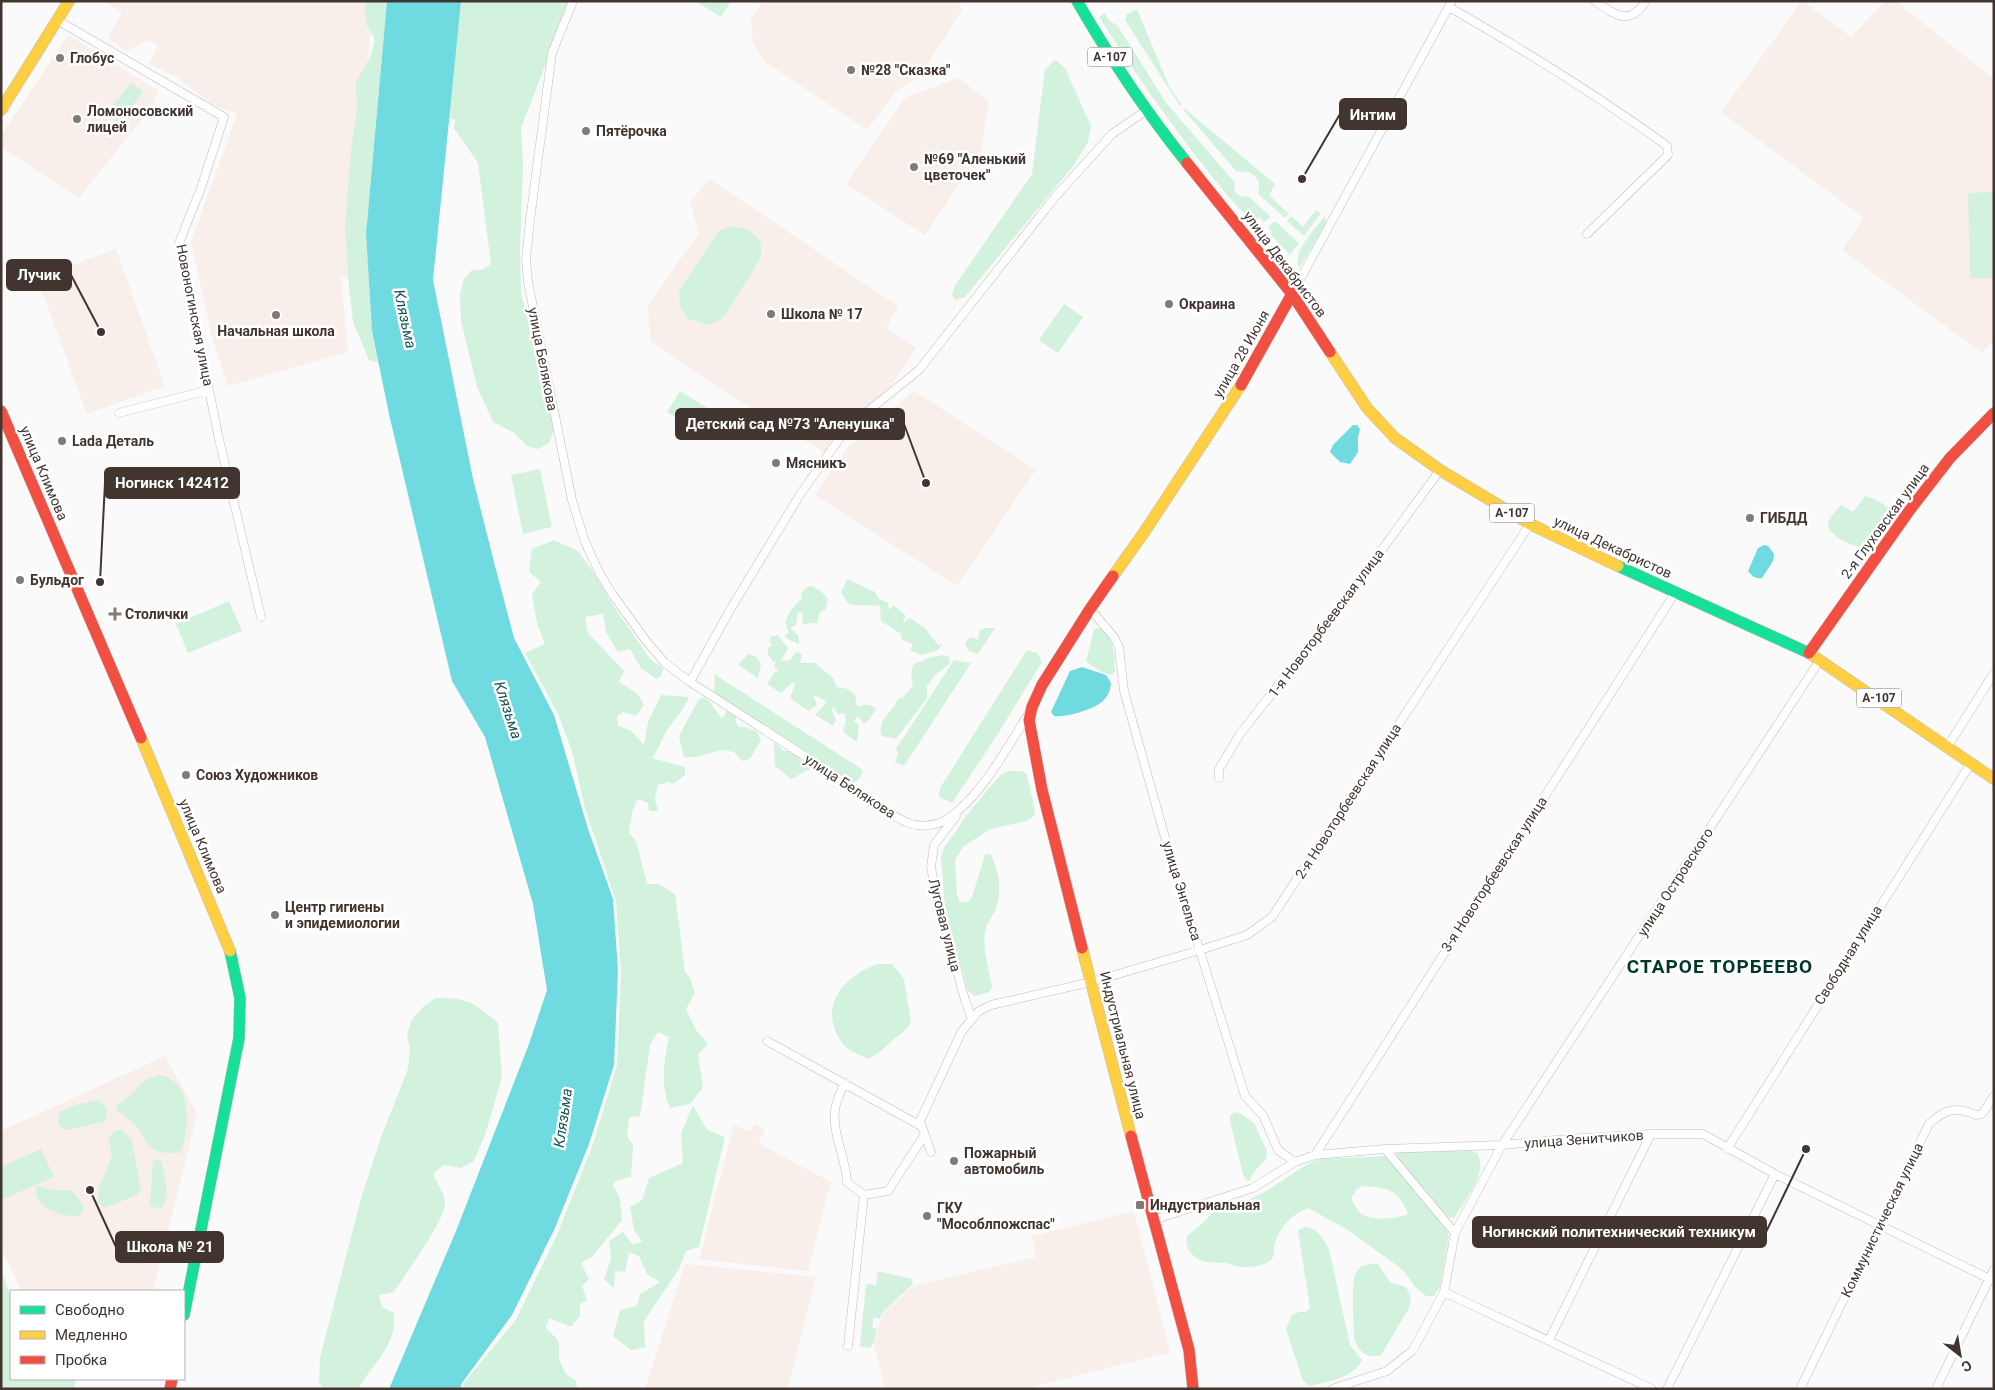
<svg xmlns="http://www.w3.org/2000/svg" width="1995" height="1390" font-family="Roboto,sans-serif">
  <rect width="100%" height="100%" fill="#fafafa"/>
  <path fill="#f8eeea" d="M104,1H374L360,121L362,276L341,278L348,352L228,386L212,337L191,242L237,114L213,105L176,77L149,64L158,45L150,40L126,51L108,38L122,12Z
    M763,1H959L962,10L920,77L897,90L867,130L765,62L753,43L751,19Z
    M1802,1L1851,37L1885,1H1895L1994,79V340L1982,353L1842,250L1864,218L1721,112Z
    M68,35L158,91L154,104L79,198L1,147V135Z
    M958,78L989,101L981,151L925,235L846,184L905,98Z
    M710,179L898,306L886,328L916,348L888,390L845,425L825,453L736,399L650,341L648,305L699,233L690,202Z
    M116,249L165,386L87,414L37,278Z
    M914,391L1036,470L957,586L815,495L847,448Z
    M165,1056L197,1114L153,1291H22L1,1248V1131Z
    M754,1124L765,1130L758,1143L831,1182L808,1271L699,1259L734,1125L751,1131Z
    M1134,1211L1170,1352L1023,1389H885L874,1344L883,1313L913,1286L1036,1257L1032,1236Z
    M685,1264L816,1277L788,1389H645Z"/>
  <path fill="#d2f2dd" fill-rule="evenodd" d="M365,1H387L366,234L372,331L378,362L369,360L353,322L349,287L345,227L351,150L357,110L356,83L371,55L375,40L366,24Z
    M461,1H570L521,128L523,165L520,249L521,292L554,430L549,443L538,449L527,446L514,433L493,422L477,387L461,321L460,295L464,279L472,270H482L491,264L478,163L454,128L455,120L448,118Z
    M695,1H731L721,17Z
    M1137,9L1169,86L1182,105L1180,106L1125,20L1127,14Z
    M1105,13L1109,21L1117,25L1167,104L1235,183C1232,192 1239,199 1248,196L1271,217L1264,222L1260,217L1254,222C1234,205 1219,185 1203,165C1165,117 1132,68 1099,17Z
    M1055,60L1065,68L1091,126L1088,142L1074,165L965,297L955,300L952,294L956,284L1032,174L1045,69Z
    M131,83L143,92L119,123L106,114Z
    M1184,108L1275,184L1269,195L1289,214L1285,218L1258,194C1263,178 1252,169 1237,172L1183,109Z
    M1994,192V278H1970L1968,193Z
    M1316,210L1321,213L1304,236L1287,221L1291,216L1303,227Z
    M1325,216L1326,224L1299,268C1291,253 1315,229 1325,216Z
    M1275,221L1299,243L1290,255L1271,235L1272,233L1268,227Z
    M732,226L750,230L761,243V258L722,319L708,325L689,319L680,307L679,291L719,231Z
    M1064,304L1083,317L1058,353L1039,340Z
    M680,391L714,412L701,433L667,412Z
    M540,469L552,527L523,534L511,475Z
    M1865,496L1875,499L1892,510L1893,518C1887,526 1882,537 1874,544C1862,554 1828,536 1828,525C1829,517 1836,511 1841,505L1853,512Z
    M554,540L578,551L594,573L614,607L651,660L663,668L662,675L657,679L641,668L630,649L618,652L606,632L603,614L585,617L588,633L624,671L619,682L638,694L644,705L636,716L623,712L617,716L618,726L631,731L644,745L648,722L661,695L689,697C684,710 675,719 667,730C661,740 660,748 652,758L685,767V775L673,784L669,782L658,785L655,798L658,811H649L648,803L638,799L632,812L629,833L636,841L647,884H659L675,894L685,972L690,978L695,993L686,1009L696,1030L708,1044L698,1054L703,1087L690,1104L670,1108C660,1085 664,1061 669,1037L658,1032L650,1045L640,1116L629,1117L627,1136L633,1145L631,1177L616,1181L613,1185L620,1199L622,1220L592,1257L581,1263L589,1279L582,1286L587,1300L580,1304V1316L571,1327L549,1318L546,1328L557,1339L559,1344V1358L565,1373L576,1381L577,1389H465L463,1384L515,1321L557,1235L592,1147L617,1065L621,972L616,901L585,808L572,751L558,714L525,653L545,644L537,623L532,594L541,582L529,572L532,549Z
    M847,579L875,592L879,599L888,603L889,610L893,605L906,616L902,623L910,618L925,628L938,645L943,644L938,650L921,655L910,650L913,644L902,640L901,634L881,621L880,606C869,604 860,607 849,604L841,593Z
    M812,586L821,591L828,599L826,609L820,612L817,623L803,624L802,612L798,613L796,625L790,628L799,636V644L791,641L784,635L789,633L785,622L791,610L802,598L801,593L807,587Z
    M229,601L242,631L188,653L176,624Z
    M985,628H995L978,654L968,650L965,643L969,638L973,637L978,640L979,631Z
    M1100,628C1115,638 1115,656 1115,672L1110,675L1100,671L1086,661L1094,629Z
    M778,635L788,648L781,661L790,660L796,652L802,654L800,663H815L833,678L837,687L848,689L855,695L857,707C866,705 867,702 876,709L868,721L864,724L858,716L854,721L859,725L857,742L843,732L846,719L844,713L838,714L833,707L832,711L836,720L833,726L815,715L825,704L826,701L816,696H813L817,705L809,711L790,698L795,684L793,682L781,693L767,684L775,672L778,671L774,666L776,662H773L768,654V648L773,645L769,642L771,637Z
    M1027,650L1037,653L1042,662L999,732L952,803L939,797L940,788Z
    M748,654L757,657L761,664L758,678L738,665Z
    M943,655L949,657L950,664L936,674L927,686V698L896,739L882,736C876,721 893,712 898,699L903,697L913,686L911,676L913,665L928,658Z
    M954,660L971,663L904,766L895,762L898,754L896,749Z
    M714,674L857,766L863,770C861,777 859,781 851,783L713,694L715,682Z
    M704,697L710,702L722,719L727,711L736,717V723L739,727H746L757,732L761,740L750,759L742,761L734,752L722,750L696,757H684L679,736L699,699Z
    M774,742L784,751H790L797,756L810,769L791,779L775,766Z
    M1009,771H1022L1027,775L1035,811L1034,816L1027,821L990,829L963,847L955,860L957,895L960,902H968L972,897L985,855L991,854C999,872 1003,893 995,911C992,917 987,922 986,928C981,946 989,969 992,987L989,992L975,996L968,991L945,909L941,857L945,846L956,832L962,821L995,781L1002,774Z
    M877,964H892L904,979L911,1022C904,1034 900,1033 891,1042C883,1049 879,1053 869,1059C863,1056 856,1054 851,1051C843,1046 839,1039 835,1030C823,998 849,975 877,964Z
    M436,998C467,997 475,1003 498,1023L502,1077L485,1135L474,1161L461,1168L444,1165L433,1174C437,1184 445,1193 445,1203C446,1219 404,1276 394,1292L379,1295L382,1307L394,1313C398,1345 372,1364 358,1389H323L319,1381L320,1358L360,1202L381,1137L408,1069L410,1048L407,1035L412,1019L424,1006Z
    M160,1075C193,1080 190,1129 180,1153H166L154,1150L149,1146L135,1124L117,1111L116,1106L131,1095L145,1080Z
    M98,1100L107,1107L106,1121L68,1130L60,1126L58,1121L59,1112L75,1105Z
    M693,1105L707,1130L725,1137L699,1247L686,1251L679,1269L644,1321L645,1347L631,1350L613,1336L620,1310L637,1306L640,1294L660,1282L647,1274L639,1256L629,1252L625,1272L615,1271L614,1288L604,1279L611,1258L609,1241L623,1232L633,1245L642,1241L634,1230L630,1207L642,1200L649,1178L683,1163L681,1133Z
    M1238,1112L1254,1123L1267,1151L1266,1159L1254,1172L1249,1181L1246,1180L1243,1174L1231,1125L1230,1116L1233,1113Z
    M122,1130L132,1141L141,1189L137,1195L104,1208L98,1202L99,1187L112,1157L109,1138L114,1131Z
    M41,1149L54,1177L1,1200V1167Z
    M1403,1151H1471L1477,1153C1489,1173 1465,1199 1455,1217L1451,1218L1447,1216L1397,1159L1396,1153Z
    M1387,1156L1446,1228L1449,1236L1440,1286L1434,1296H1426L1415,1287L1403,1270L1348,1230L1308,1208C1291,1215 1282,1225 1275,1242C1273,1247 1275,1253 1273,1257C1269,1266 1250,1267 1241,1267C1236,1267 1232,1264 1227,1263C1218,1262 1209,1264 1200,1260C1190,1255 1185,1247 1187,1236L1204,1222L1215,1210L1241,1203L1263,1193L1306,1165L1319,1159ZM1363,1186C1387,1187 1399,1190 1408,1214C1397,1219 1368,1222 1359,1212C1356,1208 1353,1202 1351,1198L1357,1189Z
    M160,1159C164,1175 172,1193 162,1207L156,1208L150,1205L153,1161Z
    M39,1186L52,1190H71L79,1199L84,1209L81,1214L75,1217C57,1213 37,1210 35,1188Z
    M1306,1227C1319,1229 1323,1239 1329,1249L1350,1345L1362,1360C1355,1377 1327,1382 1310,1386L1303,1381L1286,1329L1292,1315L1299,1312H1306L1310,1308L1298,1230Z
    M141,1234L147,1239L149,1244L144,1261L137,1265L132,1262C130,1253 133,1240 141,1234Z
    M1371,1264H1378L1390,1282L1406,1287L1411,1297L1409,1308L1381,1355C1367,1360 1356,1350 1354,1336C1354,1323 1350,1280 1357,1271C1360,1266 1366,1265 1371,1264Z
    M1,1270L11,1297V1379H76L74,1389H1Z
    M878,1271L912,1279L913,1284L882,1313L880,1319L874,1317L872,1328L877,1329L874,1342L870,1348L860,1347L866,1284L876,1285Z"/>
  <path fill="#6fdbe1" d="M387,1H461L433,280L473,479L495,566L514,638L554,715L588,829L613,899L618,970L614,1065L589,1144L555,1228L512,1315L462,1383L460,1389H389L456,1231L529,1044L547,990L533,904L485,737L452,681L389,414L372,331L366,234Z
    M1353,425H1357L1360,429L1358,437V452L1350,464L1340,462L1330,452L1333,445Z
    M1764,545L1768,546L1774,554L1773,561L1762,578C1755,579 1752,576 1748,571L1758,548Z
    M1082,667L1106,675L1111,683C1110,690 1109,695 1103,701C1095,709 1065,718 1054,716L1051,712L1070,671Z"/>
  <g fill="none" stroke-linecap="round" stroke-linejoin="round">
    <defs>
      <path id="street" d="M573,1L552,53L530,220L526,259L528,282L572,500L585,542L600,574L613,595L647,642L665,663L690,682C745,717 800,753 855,789C872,800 887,814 906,822C917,827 927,827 939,823C974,809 1009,745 1029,713
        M1595,1C1615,15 1629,27 1646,1
        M1449,7C1524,50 1597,95 1667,146L1668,155L1587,234
        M57,20L224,117L201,188L179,243L219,439L261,617
        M1292,294L1452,1
        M119,413L209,390
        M1090,609L1114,637L1119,647L1124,691L1168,848L1245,1096L1263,1115L1278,1150L1295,1162
        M690,682L730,610L801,493L842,435L863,415L919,370L1055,197L1112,134L1147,110
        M1948,746L1994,673
        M1219,778V769L1240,734L1346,599L1440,470
        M956,816L934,845L931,867L936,894L965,1000L972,1019
        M767,1041L921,1126
        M844,1083C841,1092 836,1101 835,1110C832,1134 846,1158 847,1182L864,1195
        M1727,1149L1971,763
        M931,1152L920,1121L962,1031L979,1011L991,1005L1091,982L1200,950L1247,935L1272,917L1530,524
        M1315,1155L1675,593
        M864,1195L888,1191L924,1136
        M1153,1220L1253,1188L1295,1162L1315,1155L1385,1149L1502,1145L1568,1139L1651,1134H1703L1775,1174L1994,1281
        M1455,1233L1502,1145L1820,660
        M1444,1292L1652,1389
        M1549,1340L1651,1134
        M848,1346L864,1195
        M1332,1389L1387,1371L1413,1350L1444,1292L1455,1233L1385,1149
        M1667,1389L1775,1174
        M1800,1389L1929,1124C1945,1109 1956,1106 1976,1115L1982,1114L1994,1096
        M1936,1389L1994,1269"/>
      <path id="fast" d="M1077,1C1110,58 1146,112 1187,163
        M1618,566L1809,653
        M184,1315L239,1038L240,998L230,951"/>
      <path id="slow" d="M1,110L69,1
        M1330,352L1367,408L1395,438L1440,470L1530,524L1618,566
        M1113,576L1143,534L1241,385
        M1809,653L1994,779
        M141,738L230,951
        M1082,948L1131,1136"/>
      <path id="jam" d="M1187,163L1292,294L1330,352
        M1241,385L1292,294
        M1,411L141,738
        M1809,653L1909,511L1950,458L1994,413
        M1082,948L1042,790L1029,720L1032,707L1042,685L1090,609L1113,576
        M1131,1136L1189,1350L1193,1389
        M170,1389L172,1379"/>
    </defs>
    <use href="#street" stroke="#c2bcba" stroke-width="9"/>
    <use href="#fast" stroke="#c2bcba" stroke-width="12"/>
    <use href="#slow" stroke="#c2bcba" stroke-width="12"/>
    <use href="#jam" stroke="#c2bcba" stroke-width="12"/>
    <use href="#street" stroke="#fefefe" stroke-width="8"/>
    <use href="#fast" stroke="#16e098" stroke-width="11"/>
    <use href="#slow" stroke="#ffcf43" stroke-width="11"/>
    <use href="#jam" stroke="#f24e42" stroke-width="11"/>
  </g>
  <g fill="#827a76" stroke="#fff" stroke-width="2">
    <circle cx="60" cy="58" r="5"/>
    <circle cx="851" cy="70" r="5"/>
    <circle cx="77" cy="119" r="5"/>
    <circle cx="586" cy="131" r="5"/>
    <circle cx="914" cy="167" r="5"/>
    <circle cx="1169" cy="304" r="5"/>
    <circle cx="771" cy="314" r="5"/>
    <circle cx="276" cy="315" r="5"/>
    <circle cx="62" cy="441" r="5"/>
    <circle cx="776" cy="463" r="5"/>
    <circle cx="1750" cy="518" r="5"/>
    <circle cx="20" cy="580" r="5"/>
    <path d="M112.5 606.5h5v5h5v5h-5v5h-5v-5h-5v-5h5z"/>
    <circle cx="186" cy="775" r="5"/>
    <circle cx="275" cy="915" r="5"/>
    <circle cx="954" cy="1161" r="5"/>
    <rect x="1135" y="1200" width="10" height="10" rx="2.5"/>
    <circle cx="927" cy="1216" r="5"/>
  </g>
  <g text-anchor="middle" stroke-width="5" stroke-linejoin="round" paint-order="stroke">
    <g fill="#fff" stroke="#7b726d" stroke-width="1">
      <rect x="1087.5" y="47.5" width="45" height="19" rx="4"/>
      <rect x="1489.5" y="503.5" width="45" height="19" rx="4"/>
      <rect x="1856.5" y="688.5" width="45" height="19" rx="4"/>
    </g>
    <g font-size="12" font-weight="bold" fill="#42352f">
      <text x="1110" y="61">А-107</text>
      <text x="1512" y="517">А-107</text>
      <text x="1879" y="702">А-107</text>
    </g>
    <g font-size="14" font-weight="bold" fill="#42352f" stroke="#fff" text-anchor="start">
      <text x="70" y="63">Глобус</text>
      <text x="861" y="75">№28 "Сказка"</text>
      <text x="87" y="116">Ломоносовский<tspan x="87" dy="16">лицей</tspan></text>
      <text x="596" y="136">Пятёрочка</text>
      <text x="924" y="164">№69 "Аленький<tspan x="924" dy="16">цветочек"</tspan></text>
      <text x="1179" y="309">Окраина</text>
      <text x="781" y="319">Школа № 17</text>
      <text x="276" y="336" text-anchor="middle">Начальная школа</text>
      <text x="72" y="446">Lada Деталь</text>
      <text x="786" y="468">Мясникъ</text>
      <text x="1760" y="523">ГИБДД</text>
      <text x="30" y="585">Бульдог</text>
      <text x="125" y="619">Столички</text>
      <text x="196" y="780">Союз Художников</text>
      <text x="285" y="912">Центр гигиены<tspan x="285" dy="16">и эпидемиологии</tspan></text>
      <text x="964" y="1158">Пожарный<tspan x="964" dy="16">автомобиль</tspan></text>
      <text x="1150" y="1210">Индустриальная</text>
      <text x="937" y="1213">ГКУ<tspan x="937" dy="16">"Мособлпожспас"</tspan></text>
    </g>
    <g font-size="14" fill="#42352f" stroke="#fff">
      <text transform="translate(1285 264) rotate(53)" y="5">улица Декабристов</text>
      <text transform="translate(195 315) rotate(79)" y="5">Новоногинская улица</text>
      <text transform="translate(1241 354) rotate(-60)" y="5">улица 28 Июня</text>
      <text transform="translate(543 359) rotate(79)" y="5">улица Белякова</text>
      <text transform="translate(44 473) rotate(67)" y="5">улица Климова</text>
      <text transform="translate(1885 521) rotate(-54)" y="5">2-я Глуховская улица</text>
      <text transform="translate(1613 547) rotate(25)" y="5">улица Декабристов</text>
      <text transform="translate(1326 623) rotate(-53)" y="5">1-я Новоторбеевская улица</text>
      <text transform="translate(850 786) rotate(33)" y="5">улица Белякова</text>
      <text transform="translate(1348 801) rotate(-57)" y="5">2-я Новоторбеевская улица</text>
      <text transform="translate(203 846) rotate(67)" y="5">улица Климова</text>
      <text transform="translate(1494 874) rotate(-57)" y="5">3-я Новоторбеевская улица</text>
      <text transform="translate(1675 882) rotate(-57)" y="5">улица Островского</text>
      <text transform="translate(1182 891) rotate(73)" y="5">улица Энгельса</text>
      <text transform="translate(945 925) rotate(76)" y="5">Луговая улица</text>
      <text transform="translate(1848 955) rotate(-58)" y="5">Свободная улица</text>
      <text transform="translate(1123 1045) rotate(76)" y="5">Индустриальная улица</text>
      <text transform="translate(1584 1139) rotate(-4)" y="5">улица Зенитчиков</text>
      <text transform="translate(1882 1220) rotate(-64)" y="5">Коммунистическая улица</text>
    </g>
    <g font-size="15" font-style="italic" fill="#155357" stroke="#fff">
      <text transform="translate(405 319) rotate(78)" y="5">Клязьма</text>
      <text transform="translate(508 710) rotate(72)" y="5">Клязьма</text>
      <text transform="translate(563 1118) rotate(-82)" y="5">Клязьма</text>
    </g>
    <g font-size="19" font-weight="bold" letter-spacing="1" fill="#003729" stroke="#fff">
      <text x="1720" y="973">СТАРОЕ ТОРБЕЕВО</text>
    </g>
  </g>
  <path fill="none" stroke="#42352f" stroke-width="2" d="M1302 179L1340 114M101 332L71 275M926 483L904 424M100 582L105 483M1806 1149L1766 1232M90 1190L116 1247"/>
  <g fill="#42352f" stroke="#fff" stroke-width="2">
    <circle cx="1302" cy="179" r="5"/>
    <circle cx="101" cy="332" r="5"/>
    <circle cx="926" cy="483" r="5"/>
    <circle cx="100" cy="582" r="5"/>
    <circle cx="1806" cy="1149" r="5"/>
    <circle cx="90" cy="1190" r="5"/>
  </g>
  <g fill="#42352f" stroke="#42352f" stroke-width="2">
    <rect x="1340" y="99" width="66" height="30" rx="5"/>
    <rect x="7" y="260" width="64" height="30" rx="5"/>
    <rect x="676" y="409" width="228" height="30" rx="5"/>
    <rect x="105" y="468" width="134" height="30" rx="5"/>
    <rect x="1473" y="1217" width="293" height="30" rx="5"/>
    <rect x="116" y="1232" width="107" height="30" rx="5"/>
  </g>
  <g font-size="15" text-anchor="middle" font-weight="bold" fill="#fff">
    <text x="1373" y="120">Интим</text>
    <text x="39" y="280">Лучик</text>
    <text x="790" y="429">Детский сад №73 "Аленушка"</text>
    <text x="172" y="488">Ногинск 142412</text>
    <text x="1619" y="1237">Ногинский политехнический техникум</text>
    <text x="170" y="1252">Школа № 21</text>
  </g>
  <rect width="1995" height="1390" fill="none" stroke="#42352f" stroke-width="5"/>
  <rect x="10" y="1290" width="175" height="90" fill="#ffffff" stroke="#b3aeac"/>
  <rect x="20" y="1306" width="25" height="8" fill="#16e098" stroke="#b3aeac"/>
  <text x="55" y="1315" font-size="15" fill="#42352f">Свободно</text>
  <rect x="20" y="1331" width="25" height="8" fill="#ffcf43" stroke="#b3aeac"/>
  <text x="55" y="1340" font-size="15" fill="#42352f">Медленно</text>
  <rect x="20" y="1356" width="25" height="8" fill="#f24e42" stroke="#b3aeac"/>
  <text x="55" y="1365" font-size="15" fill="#42352f">Пробка</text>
  <g transform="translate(1960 1355) rotate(149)" stroke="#ffffff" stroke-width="4" paint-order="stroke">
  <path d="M0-4L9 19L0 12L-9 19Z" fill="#42352f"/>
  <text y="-8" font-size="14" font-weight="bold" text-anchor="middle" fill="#42352f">С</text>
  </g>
</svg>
